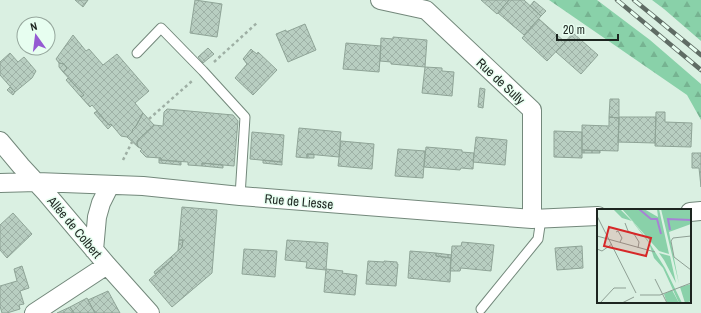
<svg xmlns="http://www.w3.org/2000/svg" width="701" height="313" font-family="'Archivo Narrow',sans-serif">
  <defs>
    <pattern id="forest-firs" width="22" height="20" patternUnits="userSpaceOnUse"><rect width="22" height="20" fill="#89d1a9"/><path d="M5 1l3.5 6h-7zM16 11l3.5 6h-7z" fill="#76b391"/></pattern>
    <pattern id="building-cross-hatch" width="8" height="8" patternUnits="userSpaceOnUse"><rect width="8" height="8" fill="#b8cec1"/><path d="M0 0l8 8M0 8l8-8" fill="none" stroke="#9eb1a6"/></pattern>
  </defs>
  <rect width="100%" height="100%" fill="#daf0e2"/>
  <path fill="url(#forest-firs)" d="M549,0H597L650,40L701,84V120L687,95Z
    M652,0H701V41L664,9Z"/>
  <path fill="url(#building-cross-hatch)" stroke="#8fa497" d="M75,0H88L83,7Z
    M195,0L222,4L217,37L190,33Z
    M481,0H509L497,14Z
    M509,0H524L541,16L524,35L498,13Z
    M534,1L546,11L541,16L530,6Z
    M539,19L565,42L547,61L522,38Z
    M305,24L316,50L288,62L276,34L286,30V32Z
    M573,33L598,55L581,74L556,52Z
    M73,35L86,51L89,49L103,65L117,54L149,91L135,103L143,113L136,126L132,130L133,131L127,137L121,136L111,124L109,125L92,105L90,107L81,97L84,95L63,72L67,68L64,64L59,63L56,59Z
    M393,37L427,40L425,67L391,64V62L380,61L381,38L393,39Z
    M346,43L381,46L379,72L343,69Z
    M208,48L214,54L203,63L198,57Z
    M251,49L253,51L244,60L243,59Z
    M253,51L257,54L258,52L277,70L253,95L235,78L247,64L244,60Z
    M10,53L18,62L24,57L36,71L32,78L15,92L0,75V62Z
    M59,63L64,64L67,68L63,72L59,67Z
    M425,67L442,68V71L454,72L452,96L422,93Z
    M68,78L84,95L81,97L66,80Z
    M10,87L15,92L13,95L7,90Z
    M480,88L485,89L483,108L478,107Z
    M610,99H619V118L609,117Z
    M167,109L233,115L238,121L234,166L202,163V166L188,165V162L161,160V158L146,157L140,151L142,149L138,147L137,143V141L154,125L163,126L164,112Z
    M97,111L109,125L111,124L112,125L108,129L94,113Z
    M656,112H665V122L692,123L691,147L655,146Z
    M143,113L154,125L139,139L137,143L138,147L127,137L133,131L132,130L136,126Z
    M609,117L619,118L618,151L582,150V125L609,126Z
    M619,117H656L655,143L618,142Z
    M299,128L341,132L339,157L307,154V158L296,157Z
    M554,131L582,132V158L554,157Z
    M252,132L284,135L282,162L250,159Z
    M476,137L507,140L505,165L473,162Z
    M341,141L374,144L372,169L338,166Z
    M426,147L462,150V152L474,153L473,169L461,168L460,170L424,167Z
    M398,149L425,151L423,178L395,176Z
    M582,150L600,151V153H582Z
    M692,153H701V187L699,168H692Z
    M307,154H314V158H307Z
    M159,158H161V160L181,162V165L159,163Z
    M263,160L282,162V165L263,163Z
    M202,163L223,165V168L202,166Z
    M182,207L217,210L212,273L172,307L149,280L173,259L171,257L182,247L183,240H179Z
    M13,213L32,234L7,258L0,250V225Z
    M179,240H183L182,247L178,251Z
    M287,240L328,243L326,270L306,268L307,262L285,260Z
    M462,242L494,245L491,271L461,268L460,271H450L452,246H461Z
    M582,246L583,268L557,270L555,248Z
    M244,249L277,251L275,277L242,274Z
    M410,251L436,253V256L451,258L450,282L408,278Z
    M436,253L452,255L451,258L436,256Z
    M171,257L173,259L155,274L154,272Z
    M368,261L384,262V261L397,262V264H398L396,286L366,284Z
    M22,266L29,288L20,291L24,304L19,305L20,309L7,313H2L0,306V286L17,281L14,269Z
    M326,269L343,271L342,273L357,275L355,295L324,292Z
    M108,291L120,313H95L88,300Z
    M87,298L95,313H74L70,307Z
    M70,307L74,313H57Z"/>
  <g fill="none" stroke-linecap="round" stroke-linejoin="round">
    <defs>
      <path id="service" d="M137,53L161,28L203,71L245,117L240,196
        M481,309L538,239L541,219"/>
      <path id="minor" d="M380,0L426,10L532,110V219
        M0,141L21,166L46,193L107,265L150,313
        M0,183L37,182L143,186L240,196L532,219L598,216
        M690,212L701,211
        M94,250L97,217L101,203L110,185
        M34,313L107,265"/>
    </defs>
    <use href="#service" stroke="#73887b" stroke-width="11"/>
    <use href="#minor" stroke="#73887b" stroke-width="20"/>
    <path stroke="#9eafa4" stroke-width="2.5" stroke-dasharray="3 3" stroke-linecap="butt" d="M214,62L258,22
      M149,119L192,81
      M123,160L132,142"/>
    <use href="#service" stroke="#fff" stroke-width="9"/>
    <use href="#minor" stroke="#fff" stroke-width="18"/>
    <defs>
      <path id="rail" d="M617,0L701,70
        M634,0L701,55"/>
    </defs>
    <use href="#rail" stroke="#5f6c64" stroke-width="4.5"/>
    <use href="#rail" stroke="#e7fef0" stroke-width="3" stroke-dasharray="9" stroke-linecap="butt"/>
  </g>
  <g text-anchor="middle" stroke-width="3" stroke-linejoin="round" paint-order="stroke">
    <g font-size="13" fill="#1d2520" stroke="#e7fef0">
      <text transform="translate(501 81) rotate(43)" y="5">Rue de Sully</text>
      <text transform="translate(299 201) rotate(5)" y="5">Rue de Liesse</text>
      <text transform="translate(75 227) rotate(50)" y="5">Allée de Colbert</text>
    </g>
  </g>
  <g transform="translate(597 209)">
    <rect width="94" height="94" fill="#daf0e2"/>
    <path d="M62,44L73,47L79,74L67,51ZM94,75V92L88,94L83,78ZM75,81L82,94H70L67,85Z" fill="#89d1a9"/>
    <path d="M16,0H23L37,14L50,30L68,59L85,94H82L66,59L57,49L52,34L35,12L25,9ZM25,0H47L61,8L60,0H62L72,45L62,42ZM64,0L94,1V15L72,23L82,75Z" fill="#89d1a9"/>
    <path fill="none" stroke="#a782d5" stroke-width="2" d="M42,0L54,10H60L64,25M73,21L71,10L94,11"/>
    <path fill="none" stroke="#8e9f94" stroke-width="1" d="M0,7L39,84M28,14L31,22L37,25L42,33L41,39M19,23L21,22L25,29L23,33M0,27L58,43M94,27L76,29L74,32L77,48L94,61M0,40L5,42L15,35M58,70L70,94M43,86H63L94,74M3,94L17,79H29M25,94L37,88"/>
    <path fill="#d62828" fill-opacity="0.15" stroke="#d62828" stroke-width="2" d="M12,18L54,29L49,47L7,37Z"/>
    <rect width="94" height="94" fill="none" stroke="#1d2520" stroke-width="2"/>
  </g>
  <g transform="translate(36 36) rotate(346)"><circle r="19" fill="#e7fef0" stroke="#96a79d"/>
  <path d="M0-3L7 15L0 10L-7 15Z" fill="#945ad2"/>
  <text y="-6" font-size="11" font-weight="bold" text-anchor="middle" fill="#1d2520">N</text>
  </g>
  <path d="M557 34v6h61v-6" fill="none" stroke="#1d2520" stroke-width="2"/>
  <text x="563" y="34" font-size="12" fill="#1d2520" stroke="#e7fef0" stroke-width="3" paint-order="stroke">20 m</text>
</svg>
